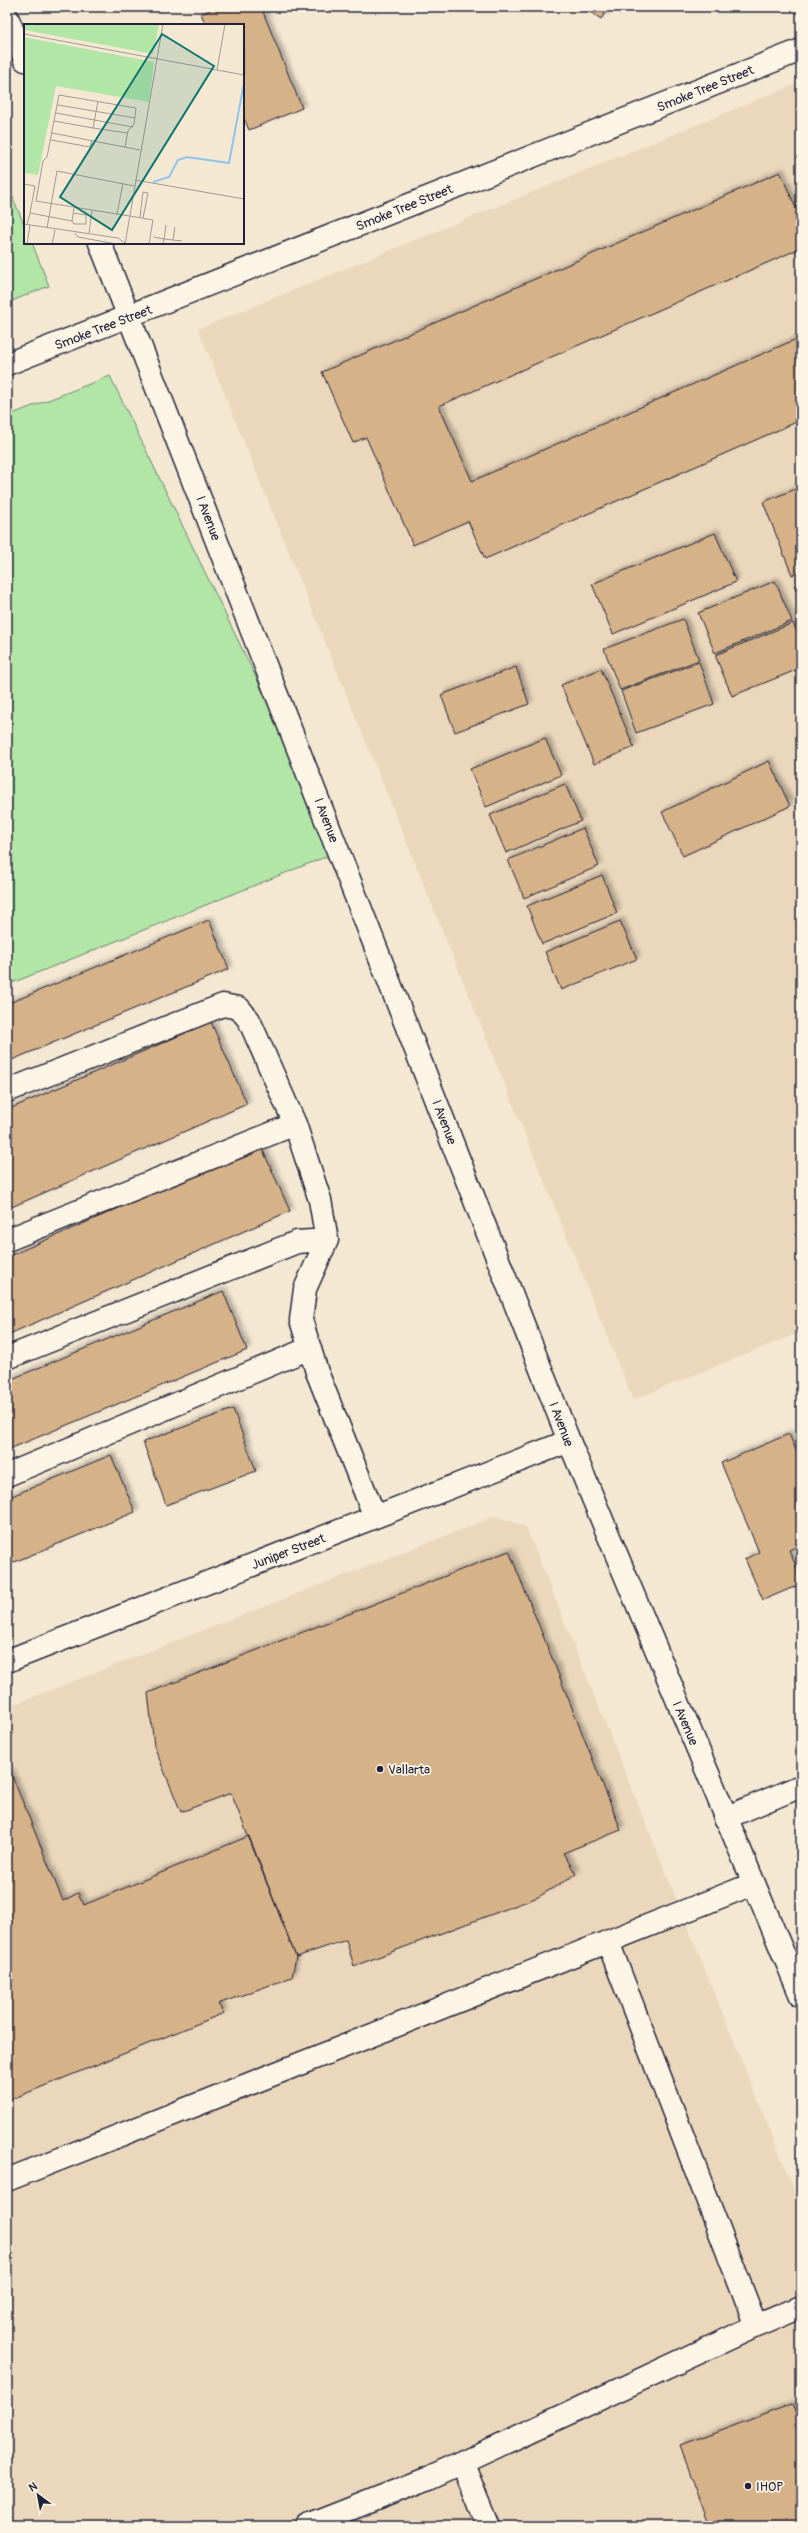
<svg xmlns="http://www.w3.org/2000/svg" width="808" height="2533" font-family="Pangolin,sans-serif">
  <defs>
    <filter id="shadow"><feDropShadow dx="3.5" dy="-3.5" stdDeviation="2" flood-color="#0004"/></filter>
  </defs>
  <rect width="100%" height="100%" fill="#f4e8d2"/>
  <filter id="ink" filterUnits="userSpaceOnUse"><feTurbulence type="fractalNoise" baseFrequency=".025" numOctaves="2"/><feDisplacementMap in="SourceGraphic" scale="8" xChannelSelector="R" yChannelSelector="G"/><feConvolveMatrix kernelMatrix="1 2 1 2 8 2 1 2 1" color-interpolation-filters="sRGB"/></filter>
  <g filter="url(#ink)">
    <path fill="#ebd8bc" d="M801,82V1332L633,1400L198,329Z
      M496,1516L526,1527L801,2207V2526H7V1707Z"/>
    <path fill="#b2e6a7" stroke="#6a8471" d="M7,183L25,227V243H32L49,286L7,303Z
      M110,376L340,851L7,985V416Z"/>
    <path fill="#d6b288" stroke="#22223b" filter="url(#shadow)" d="M217,7H261L302,108L249,130L243,116V25H206L201,14Z
      M583,7H609L601,19Z
      M780,172L801,219V248L439,406L472,481L801,337V420L485,559L468,521L413,545L366,437L353,443L322,372Z
      M801,487V572L792,575L763,502Z
      M715,533L736,582L613,634L592,584Z
      M775,581L792,621L715,653L698,613Z
      M801,582V602L794,585Z
      M683,619L699,660L620,690L604,649Z
      M793,623L801,641V668L732,696L715,655Z
      M699,662L714,704L636,733L621,691Z
      M516,667L529,704L455,732L441,695Z
      M601,669L634,747L594,764L561,685Z
      M545,738L561,775L486,807L470,769Z
      M769,761L790,806L683,856L662,812Z
      M565,784L581,821L506,853L490,815Z
      M583,828L599,866L524,898L508,860Z
      M602,875L617,913L542,944L527,906Z
      M209,920L229,969L7,1062V1004Z
      M620,921L637,959L561,990L545,952Z
      M211,1022L247,1104L7,1209V1110Z
      M261,1146L290,1211L7,1335V1257Z
      M223,1291L247,1350L7,1450V1381Z
      M233,1409L256,1471L166,1505L143,1442Z
      M789,1434L801,1462V1545L789,1550L801,1578V1584L763,1600L745,1559L759,1552L721,1463Z
      M111,1455L135,1512L7,1565V1498Z
      M509,1551L621,1830L563,1853L576,1874L538,1897L354,1966L346,1940L296,1957L231,1793L181,1812L154,1746L148,1693Z
      M10,1771L63,1901L78,1893L84,1905L249,1836L296,1957L292,1977L218,2004L224,2013L7,2101V1773Z
      M792,2404L801,2428V2526H710L680,2446Z"/>
    <g fill="none" stroke-linecap="round" stroke-linejoin="round">
      <defs>
        <path id="minor" d="M7,364L801,50
          M7,1091L223,1005L239,1008L249,1020L295,1124L320,1200L327,1240L305,1289L301,1320L317,1372L375,1517
          M7,1240L295,1124
          M7,1358L297,1242L327,1240
          M7,1475L310,1348
          M7,1661L569,1441
          M725,1818L801,1786
          M608,1942L756,2326L801,2307
          M7,2180L753,1884
          M462,2462L488,2526
          M307,2526L429,2478L756,2326"/>
        <path id="major" d="M7,17L25,60
          M100,243L569,1441L801,1996"/>
      </defs>
      <use href="#minor" stroke="#22223b" stroke-width="25"/>
      <use href="#major" stroke="#22223b" stroke-width="25"/>
      <use href="#minor" stroke="#fcf5e5" stroke-width="22"/>
      <use href="#major" stroke="#fcf5e5" stroke-width="22"/>
    </g>
  </g>
  <g fill="#22223b" stroke="#fcf5e5" stroke-width="1.5">
    <circle cx="380" cy="1769" r="4"/>
    <circle cx="748" cy="2486" r="4"/>
  </g>
  <g text-anchor="middle" stroke-width="3.5" stroke-linejoin="round" paint-order="stroke">
    <g font-size="13" fill="#22223b" stroke="#fcf5e5">
      <text transform="translate(705 88) rotate(-22)" y="5">Smoke Tree Street</text>
      <text transform="translate(404 207) rotate(-22)" y="5">Smoke Tree Street</text>
      <text transform="translate(103 327) rotate(-21)" y="5">Smoke Tree Street</text>
      <text transform="translate(209 518) rotate(69)" y="5">I Avenue</text>
      <text transform="translate(327 820) rotate(69)" y="5">I Avenue</text>
      <text transform="translate(445 1122) rotate(69)" y="5">I Avenue</text>
      <text transform="translate(562 1424) rotate(69)" y="5">I Avenue</text>
      <text transform="translate(288 1551) rotate(-21)" y="5">Juniper Street</text>
      <text transform="translate(686 1723) rotate(67)" y="5">I Avenue</text>
    </g>
    <g font-size="13" fill="#22223b" stroke="#fcf5e5" text-anchor="start">
      <text x="388" y="1774">Vallarta</text>
      <text x="756" y="2491">IHOP</text>
    </g>
  </g>
  <g transform="translate(24 24)">
    <rect width="220" height="220" fill="#f4e8d2"/>
    <path d="M0,0H135L129,30L0,6ZM0,13L130,38L125,78L32,62L14,151L0,149Z" fill="#b2e6a7"/>
    <path fill="none" stroke="#90c4ed" stroke-width="2" d="M129,158L145,153L154,136L163,133L205,139L220,59"/>
    <path fill="none" stroke="#a09996" stroke-width="1" d="M0,10L220,51M193,46L201,0M34,81L111,94M32,89L109,103M30,97L69,104L74,77M69,104L103,109M28,109L116,126M27,116L66,123L68,116M111,156L220,175M99,159L93,190L106,192M0,160L11,162L6,189M93,190L12,177L19,137L23,133L35,71L112,84L110,100L104,107L101,123M106,192L129,196L125,220M116,193L119,168L124,169L119,194M48,197L50,200H62V191L49,189M0,200L94,214L101,219M3,201L6,189L48,197L50,184M23,204L33,147L110,162M51,209L54,213L92,220M65,209L68,187M130,213L140,215L142,201M149,216L151,203M3,220L6,201M28,220L31,206M101,220L139,0M139,220L140,215L158,217"/>
    <path fill="#0f766e" fill-opacity="0.15" stroke="#0f766e" stroke-width="2" d="M138,10L190,42L88,206L36,173Z"/>
    <rect width="220" height="220" fill="none" stroke="#22223b" stroke-width="2"/>
  </g>
  <rect width="808" height="2533" fill="none" stroke="#fcf5e5" stroke-width="24"/>
  <rect x="12" y="12" width="784" height="2509" fill="none" stroke="#22223b" stroke-width="1.5" filter="url(#ink)"/>
  <g transform="translate(38 2495) rotate(328)" stroke="#fcf5e5" stroke-width="3" paint-order="stroke">
  <path d="M0-3L7 15L0 10L-7 15Z" fill="#22223b"/>
  <text y="-6" font-size="11" font-weight="bold" text-anchor="middle" fill="#22223b">N</text>
  </g>
</svg>
